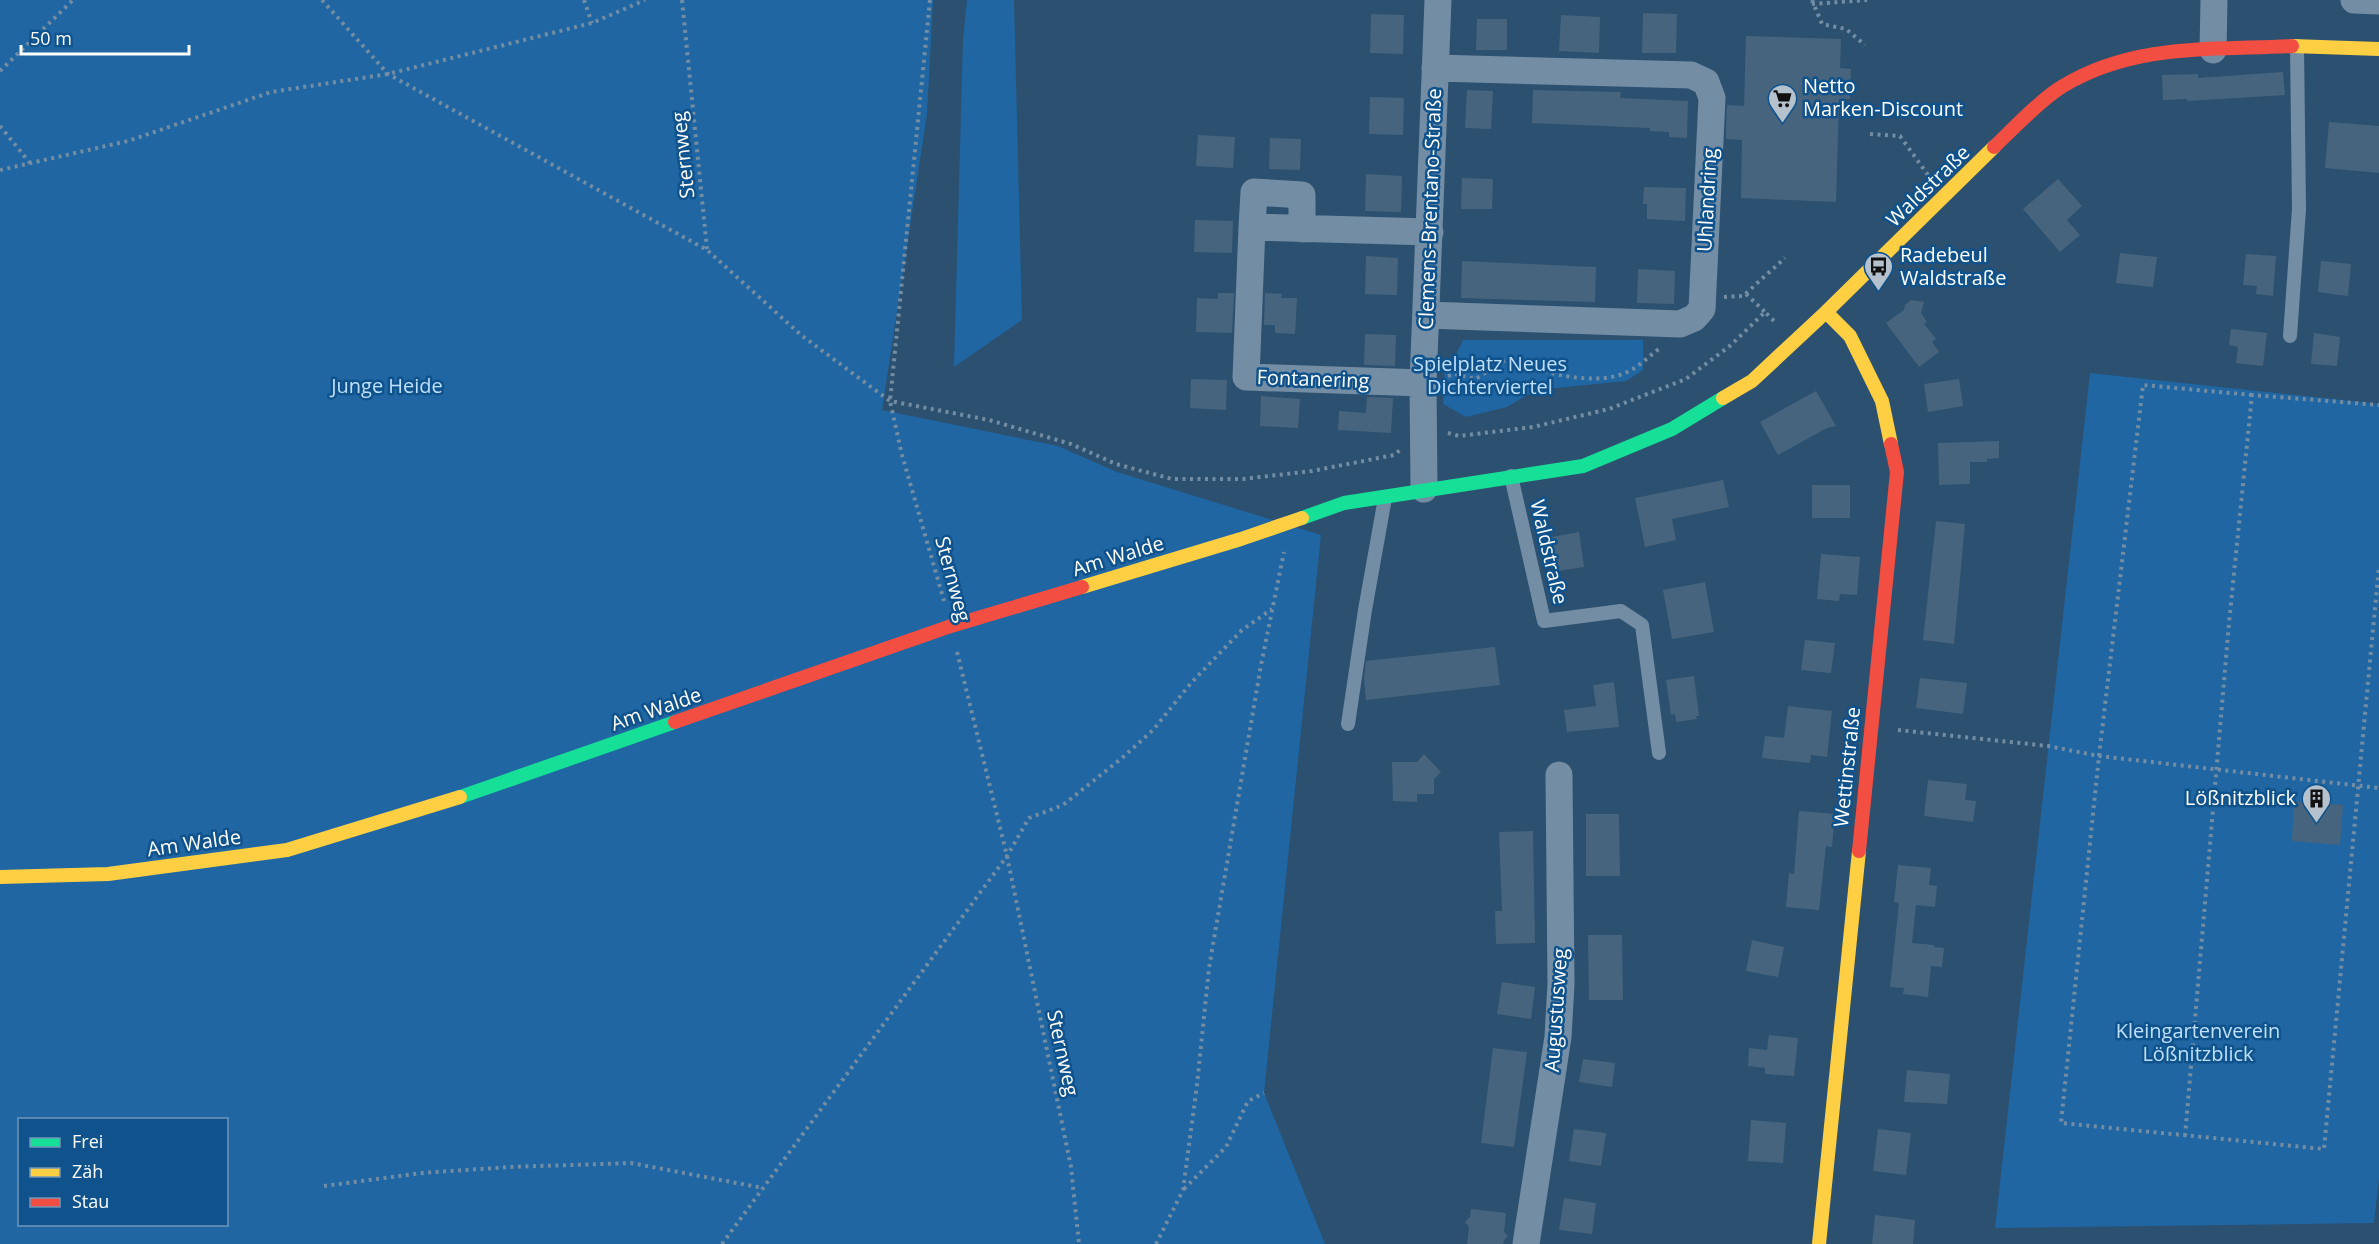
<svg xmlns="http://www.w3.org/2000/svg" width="2379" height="1244" font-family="'Open Sans',sans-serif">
  <rect width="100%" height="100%" fill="#2c506f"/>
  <path fill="#1f66a2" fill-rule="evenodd" d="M0,0H933L927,114L882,410L1058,446L1117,472L1321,535L1264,1093L1325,1244H0ZM20,1120H226V1224H20Z
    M967,0H1014L1022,320L954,367L963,39Z
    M1463,340H1643V370L1626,381L1536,390L1507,407L1466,417L1443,404L1445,363L1455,364L1457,352Z
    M2090,373L2379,404V1178L2374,1223L1995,1228Z"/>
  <path fill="#47647e" d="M1643,13L1677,14L1676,53H1642Z
    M1371,14L1404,15L1403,54L1370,53Z
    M1561,15L1600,17L1599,53L1559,51Z
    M1477,19H1507V50H1476Z
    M1746,36L1841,39L1840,68L1851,69L1850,99H1839L1836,202L1741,198L1742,140L1726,139V125L1727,105L1744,106Z
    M2283,72L2285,95L2187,101V99L2163,100L2162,75L2198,74V78Z
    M1467,90L1493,91L1491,129L1465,128Z
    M1533,90L1621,92L1620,98L1688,101L1687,138L1669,137V132L1650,131V128L1532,123Z
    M1370,97L1404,98L1403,135L1369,134Z
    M2329,122L2379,126V173L2325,168Z
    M1198,135L1235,137L1233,168L1196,166Z
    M1270,138L1301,139L1300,170L1269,169Z
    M1366,174L1402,176L1401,212L1365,211Z
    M1462,178L1493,179L1492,209H1461Z
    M2058,179L2082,206L2067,220L2080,235L2060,252L2023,209Z
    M1644,187L1686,188L1685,221L1647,219V204H1643Z
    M1195,220L1233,221L1232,253L1194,252Z
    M2120,253L2157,257L2153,287L2116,283Z
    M2246,254L2276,256L2273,296L2256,294L2257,286L2243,285Z
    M1366,256L1398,258L1397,295L1365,294Z
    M1462,261L1596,267L1595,302L1461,298Z
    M2321,261L2351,264L2348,296L2318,292Z
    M1638,269L1675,271L1674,304L1637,303Z
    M1218,293H1234L1232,333L1196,332L1197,298L1218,299Z
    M1265,293L1282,294L1281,298H1297L1295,334L1275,333V325H1264Z
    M1911,300L1924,302L1921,313L1927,322L1924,324L1936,339L1932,342L1939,352L1919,367L1886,323L1904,310L1905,305Z
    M2231,329L2267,333L2263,366L2236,363L2238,347L2229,345Z
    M2314,333L2340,337L2337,366L2311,364Z
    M1365,334L1396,335L1395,366L1364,365Z
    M1191,379L1227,380L1226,410L1190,408Z
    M1959,379L1963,406L1928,412L1924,384Z
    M1816,391L1836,426L1827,428L1778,455L1760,422Z
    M1261,396L1300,399L1298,428L1260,426Z
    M1367,397L1393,398L1391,433L1338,430L1339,411L1366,413Z
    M1999,441V458L1987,459V462H1970V484L1939,485L1938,443Z
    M1723,480L1729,507L1672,519L1676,540L1645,547L1635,498Z
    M1812,485H1850V518H1812Z
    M1936,521L1965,524L1954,644L1923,640Z
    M1579,532L1584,567L1557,571L1552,537Z
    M1821,554L1860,557L1857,595L1840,594L1839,601L1817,599Z
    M1705,582L1714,632L1672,639L1663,590Z
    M1805,640L1835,643L1831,673L1801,670Z
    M1495,647L1500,685L1366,700L1364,678L1366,661Z
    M1694,676L1699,716H1696L1697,719L1676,722L1675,714L1671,715L1666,680Z
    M1920,678L1967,683L1963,714L1916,708Z
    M1614,682L1619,727L1567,732L1564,710L1596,706L1593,685Z
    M1788,706L1832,711L1827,757L1811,755L1810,763L1762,758L1765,736L1784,738Z
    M1424,754L1441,772L1434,779V794H1417V802L1393,801L1392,762H1417Z
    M1928,780L1967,784L1965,800L1976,801L1973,822L1924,816Z
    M2294,801L2343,805L2340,845L2292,841Z
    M1799,811L1835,814L1832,847L1826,846L1819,910L1786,907L1789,873L1794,874Z
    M1586,814H1619L1620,876H1586Z
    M1533,831L1535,943L1496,944L1495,911H1502L1499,832Z
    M1898,865L1931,868L1929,885L1937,886L1935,907L1916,905L1912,943L1934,945V947L1944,948L1942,967L1931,966L1928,997L1903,994L1904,988L1890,987L1899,903L1894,902Z
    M1588,935H1622L1623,1000H1589Z
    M1752,940L1784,947L1778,977L1746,971Z
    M1502,982L1535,987L1531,1019L1497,1014Z
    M1769,1035L1798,1038L1794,1076L1765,1074V1068L1748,1066L1749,1048L1767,1050Z
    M1493,1048L1527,1052L1514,1147L1481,1143Z
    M1583,1059L1615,1063L1612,1087L1579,1082Z
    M1907,1070L1950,1074L1947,1104L1904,1102Z
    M1751,1120L1786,1123L1783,1163L1748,1161Z
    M1574,1129L1606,1133L1601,1166L1569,1161Z
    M1878,1129L1911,1133L1906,1175L1873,1171Z
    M1564,1198L1596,1203L1592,1234L1559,1230Z
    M1471,1209L1506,1213L1504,1232L1508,1236L1504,1240L1503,1244H1467L1469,1227L1465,1222L1470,1217Z
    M1875,1215L1915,1220L1913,1244H1872Z"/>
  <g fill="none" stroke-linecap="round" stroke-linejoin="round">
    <path stroke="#738da4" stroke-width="4" stroke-dasharray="3 4.5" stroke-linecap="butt" d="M322,0L388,74L707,250L801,335L890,401L989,420L1071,444L1116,464L1172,479H1243L1312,471L1394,455L1400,450
      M584,0L592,23
      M682,0L707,249
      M930,0L890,401L902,455L944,601
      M1812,0L1822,24L1846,29L1865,45
      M1812,4L1867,0
      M0,71L73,0
      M0,126L30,163
      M1870,134L1900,136L1928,175
      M0,170L128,141L271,92L388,74L592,23L645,0
      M1746,294L1765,312
      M1724,297L1743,296L1785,258
      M1448,376L1455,374L1475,379C1486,374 1495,363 1507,360C1518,357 1528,366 1538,369C1565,378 1607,385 1633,369C1643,363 1650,355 1659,349
      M2252,395L2143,385L2099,756L2061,1123L2324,1149L2379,566
      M1448,433L1459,436L1533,427L1609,409L1686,379L1731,345L1765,312L1775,322
      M957,652L1007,856L1071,1167L1079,1244
      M1898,730L2048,746L2099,756L2379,788
      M2185,1136L2229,623L2252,395L2379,405
      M324,1186L422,1173L509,1167L631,1163L763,1188
      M1184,1189L1226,1147L1248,1101L1264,1093
      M722,1244L1007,856L1029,818L1063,805L1122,758L1153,730L1191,683L1242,630L1272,609
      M1156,1244L1183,1190L1197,1085L1209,968L1261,665L1284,552"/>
    <path stroke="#738da4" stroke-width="14" d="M2290,336L2299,209L2297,46
      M1511,476L1544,621L1621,611L1642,625L1659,753
      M1348,724L1365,610L1385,498"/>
    <path stroke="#738da4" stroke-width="27" d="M2354,0L2379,1
      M2213,50L2214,0
      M1252,227L1254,192L1302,195V229
      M1426,315L1680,324L1694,318L1702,309L1712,98L1706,82L1691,75L1435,68
      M1423,383L1246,377L1252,227L1430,232
      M1424,489L1423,383L1438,0
      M1526,1244L1558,1037L1561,984L1559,775"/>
    <path stroke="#16e098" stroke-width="14" d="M1302,518L1344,503L1583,466L1672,429L1723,398
      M460,797L675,722"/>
    <path stroke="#ffcf43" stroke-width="14" d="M2292,46L2379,49
      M1826,312L1850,336L1882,401L1891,444
      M1723,398L1752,381L1826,312L1994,147
      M1082,587L1241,539L1302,518
      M0,877L108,874L287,850L460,797
      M1819,1244L1859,851"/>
    <path stroke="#f24e42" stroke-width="14" d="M1994,147C2013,129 2041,99 2063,86C2134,43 2213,50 2292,46
      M675,722L951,626L1082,587
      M1859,851L1897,472L1891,444"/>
  </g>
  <defs>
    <symbol id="supermarket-pin" viewBox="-11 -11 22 30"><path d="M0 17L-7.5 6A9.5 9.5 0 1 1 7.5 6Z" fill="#b5c2cd" stroke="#0f528c"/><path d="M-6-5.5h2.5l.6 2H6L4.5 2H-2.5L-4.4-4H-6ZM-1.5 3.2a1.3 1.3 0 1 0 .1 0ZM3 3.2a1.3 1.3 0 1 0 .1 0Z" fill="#111"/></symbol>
    <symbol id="bus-pin" viewBox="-11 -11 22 30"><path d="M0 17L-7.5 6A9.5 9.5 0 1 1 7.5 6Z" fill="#b5c2cd" stroke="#0f528c"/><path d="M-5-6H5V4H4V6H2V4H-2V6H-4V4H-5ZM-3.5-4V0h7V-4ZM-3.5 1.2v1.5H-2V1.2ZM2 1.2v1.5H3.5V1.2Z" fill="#111"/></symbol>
    <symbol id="building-pin" viewBox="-11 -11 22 30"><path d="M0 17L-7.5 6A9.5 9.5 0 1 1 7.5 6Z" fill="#b5c2cd" stroke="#0f528c"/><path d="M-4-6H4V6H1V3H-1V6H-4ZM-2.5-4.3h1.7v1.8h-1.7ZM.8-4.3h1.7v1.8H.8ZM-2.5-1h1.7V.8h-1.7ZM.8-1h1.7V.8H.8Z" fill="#111"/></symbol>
  </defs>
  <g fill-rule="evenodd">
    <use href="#supermarket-pin" x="1766" y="82" width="33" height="45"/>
    <use href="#bus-pin" x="1862" y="250" width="33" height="45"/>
    <use href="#building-pin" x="2300" y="782" width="33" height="45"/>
  </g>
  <g text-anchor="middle" stroke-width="5" stroke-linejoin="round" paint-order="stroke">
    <g font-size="20" fill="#fff" stroke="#0f528c" text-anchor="start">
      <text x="1803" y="93">Netto<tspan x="1803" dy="23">Marken-Discount</tspan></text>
      <text x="1900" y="262">Radebeul<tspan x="1900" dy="23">Waldstraße</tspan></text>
      <text x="2296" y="805" text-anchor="end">Lößnitzblick</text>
    </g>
    <g font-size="20" fill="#fff" stroke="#0f528c">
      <text transform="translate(683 155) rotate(-96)" y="7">Sternweg</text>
      <text transform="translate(1928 186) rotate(-44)" y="7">Waldstraße</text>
      <text transform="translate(1707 200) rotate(-87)" y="7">Uhlandring</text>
      <text transform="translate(1430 209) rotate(-88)" y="7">Clemens-Brentano-Straße</text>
      <text transform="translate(1313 379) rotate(2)" y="7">Fontanering</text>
      <text transform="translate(1549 552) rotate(77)" y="7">Waldstraße</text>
      <text transform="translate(1118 556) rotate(-17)" y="7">Am Walde</text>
      <text transform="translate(953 579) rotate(75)" y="7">Sternweg</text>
      <text transform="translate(656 709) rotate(-19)" y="7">Am Walde</text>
      <text transform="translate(1847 767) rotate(-84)" y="7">Wettinstraße</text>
      <text transform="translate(194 843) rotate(-8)" y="7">Am Walde</text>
      <text transform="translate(1556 1010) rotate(-86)" y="7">Augustusweg</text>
      <text transform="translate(1063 1053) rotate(78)" y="7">Sternweg</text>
    </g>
    <g font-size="20" fill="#bde0fe" stroke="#0f528c">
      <text x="1490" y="371">Spielplatz Neues<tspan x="1490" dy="23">Dichterviertel</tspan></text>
      <text x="387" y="393">Junge Heide</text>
      <text x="2198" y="1038">Kleingartenverein<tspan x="2198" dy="23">Lößnitzblick</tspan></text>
    </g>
  </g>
  <rect x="18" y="1118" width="210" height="108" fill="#0f528c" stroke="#6f97ba" stroke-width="1.5"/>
  <rect x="30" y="1138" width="30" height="9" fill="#16e098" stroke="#6f97ba" stroke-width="1.5"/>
  <text x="72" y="1148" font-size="18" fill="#ffffff">Frei</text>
  <rect x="30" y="1168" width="30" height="9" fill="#ffcf43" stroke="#6f97ba" stroke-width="1.5"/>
  <text x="72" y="1178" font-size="18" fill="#ffffff">Zäh</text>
  <rect x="30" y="1198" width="30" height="9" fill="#f24e42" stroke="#6f97ba" stroke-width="1.5"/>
  <text x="72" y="1208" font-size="18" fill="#ffffff">Stau</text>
  <path d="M21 45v9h168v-9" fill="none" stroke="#ffffff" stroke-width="3"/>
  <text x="30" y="45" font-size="18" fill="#ffffff" stroke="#0f528c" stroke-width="4.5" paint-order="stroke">50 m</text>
</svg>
